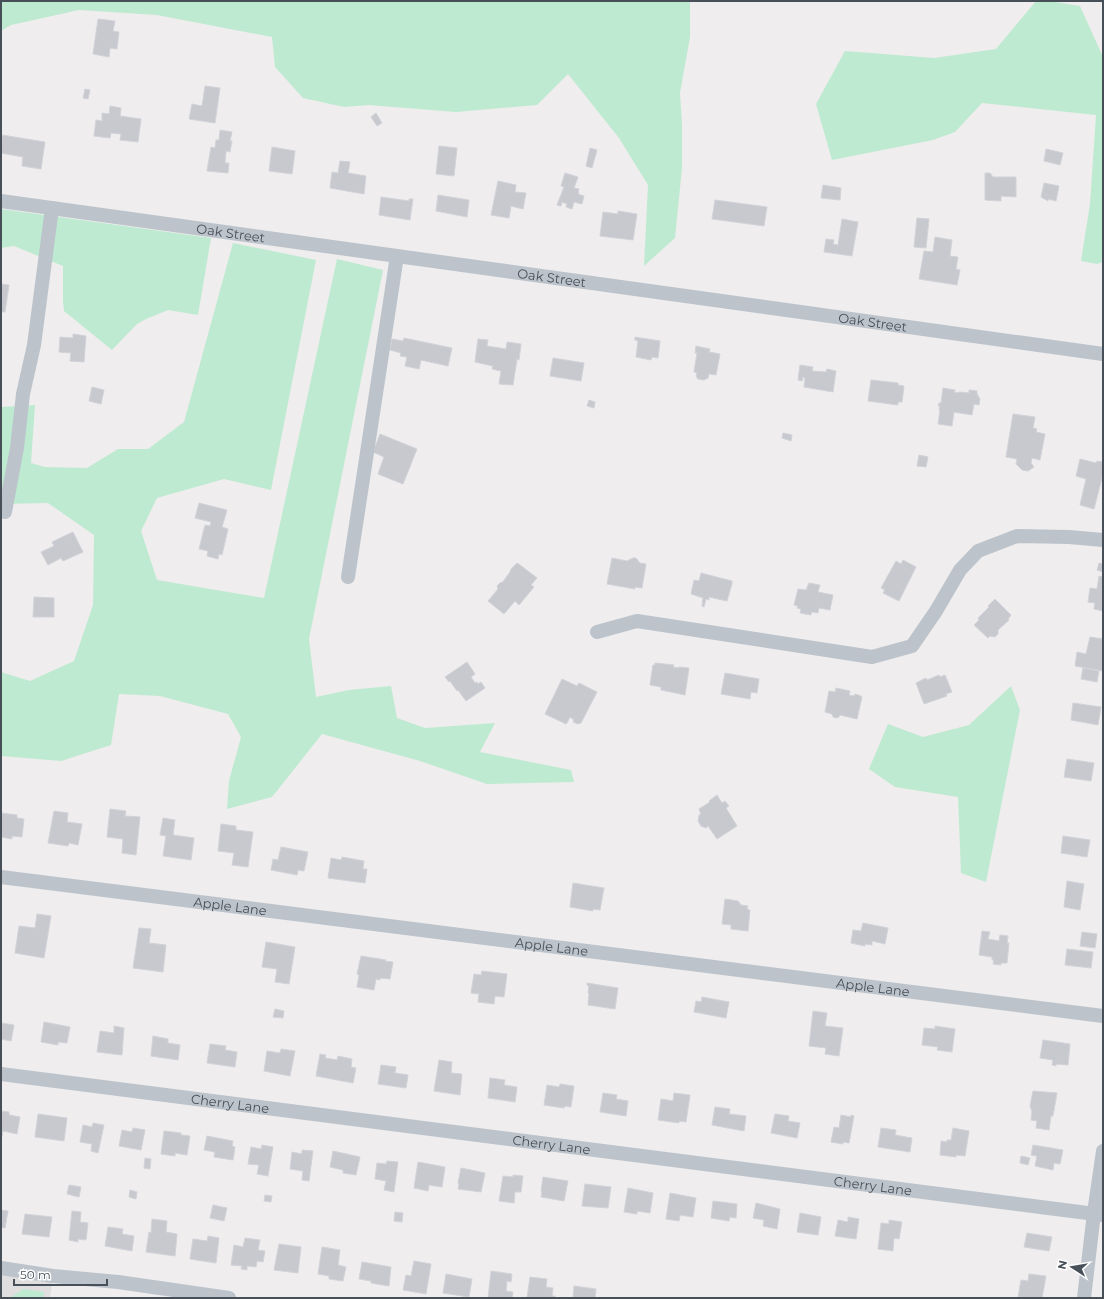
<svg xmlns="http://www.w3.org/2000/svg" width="1104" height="1299" font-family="Montserrat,sans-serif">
  <rect width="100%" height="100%" fill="#efeded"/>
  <path fill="#e0dede" d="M1,1268L53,1276L50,1298H1Z"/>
  <path fill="#beead1" d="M1,1H690V37L680,93L682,125V168L675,238L644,266L648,185L619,138L568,74L537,105L456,112L369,105L344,107L303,98L275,67L272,37L157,15L79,10L11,25L1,31Z
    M1036,1H1049L1080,6L1103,57V262L1097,264L1081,261L1090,204L1096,115L982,103L955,132L933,140L832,160L816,104L845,51L934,58L996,49Z
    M1,209L211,238L198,315L168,310L146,319L137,324L112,350L64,311L63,301V266L14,246L1,248Z
    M233,243L316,260L271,490L224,479L157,498L141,531L157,580L264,598L337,259L383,270L309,639L316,697L349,690L391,686L397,718L425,728L495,723L480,752L571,770L574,782L487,784L420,761L322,734L272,797L227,809L229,781L241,737L228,714L160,696L119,694L111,745L61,761L1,756V672L30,681L74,661L93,605L94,535L48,503L1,504V407L35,405L31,463L45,467L87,468L118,449H148L184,422Z
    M1011,686L1020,710L986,882L961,873L958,797L895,787L869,769L888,724L923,737L969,725Z
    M23,1289L44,1292L43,1298H10Z"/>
  <path fill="#c7c9cf" stroke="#d1d3d8" d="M98,19L115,21L113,31L119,32L117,49L110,48L109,57L93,54Z
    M205,86L220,88L215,123L189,119L192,104L202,106Z
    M85,89L90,90L88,99L83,98Z
    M110,106L121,108L120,116L141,119L138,142L120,140L121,134L111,133L110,138L94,136L96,120L102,121V113L109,114Z
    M376,113L382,123L377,126L371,117Z
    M220,130L232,132L230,141H232L230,152L226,151L225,163H229L228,173L207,171L211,147L215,148L216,140H219Z
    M2,135L45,142L41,169L22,166L23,157L1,153Z
    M439,146L457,148L454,176L436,174Z
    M272,147L295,151L292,174L269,171Z
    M590,148L597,150L592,168L586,166Z
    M1046,149L1063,153L1060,165L1044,161Z
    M340,161L350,162L348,173L366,176L364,194L330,188L332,172L338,173Z
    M565,173L578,177L574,188L579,189L578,194L584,196L582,204L574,202L572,209L566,207L567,204L562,202L561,206L557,205L564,187L561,186Z
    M985,173H990L993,177H1016V197L1001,196V201L985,200Z
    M498,181L516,185L515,192L526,193L523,209L511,206L509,218L491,215Z
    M1044,183L1059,186L1056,201L1048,199V201L1041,197Z
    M823,185L841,188L840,200L821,198Z
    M438,195L469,200L467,217L436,211Z
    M381,197L409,201V199H413L410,220L379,215Z
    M715,200L767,207L764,226L712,219Z
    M618,211L637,214L633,240L600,236L603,212L618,214Z
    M917,218L929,219L926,248L914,247Z
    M842,219L858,222L852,256L824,252L826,239L834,240L833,244L838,245Z
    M935,237L952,240L950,256L958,257L956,269L960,270L957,285L919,279L924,251L933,252Z
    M1,284L9,285L5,312H1Z
    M73,334L86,336L84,362L70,361L71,353L59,352L60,337L73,338Z
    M635,337L660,341L658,358L652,357L651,360L636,357L638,341L635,340Z
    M404,338L452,348L448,366L421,360L419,369L405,366L407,357L400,356L401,353L390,350L392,339L403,341Z
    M478,339L488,340L487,346L506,349L507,342L521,344L519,360L517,359L513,385L499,384L501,371L492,369L493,366L475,362Z
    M696,346L710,349L709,352L720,354L716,375L709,374L708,378L704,380L698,379L696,376L697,373L694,372L697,353H695Z
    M553,358L584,363L581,381L550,376Z
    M800,365L813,367L812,371L826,372L827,369L836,371L833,392L804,387L805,378L803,377L802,381L798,380Z
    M871,380L898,383V385L904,386L902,402H898V405L868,401Z
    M92,387L104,390L101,404L89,401Z
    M943,388L955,390L954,392L959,393V392L969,393V390L977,391V394L980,399L979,405L974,404L972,415L954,412L952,426L938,424L940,410H939L940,406H938L939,403H941Z
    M589,400L595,402L594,408L587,406Z
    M1013,414L1035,417L1033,428L1037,429L1036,432L1045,434L1040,460L1032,458L1031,463L1034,467L1028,471L1022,470L1016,464L1017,459L1006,457Z
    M783,433L792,435L791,441L782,438Z
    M380,434L417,449L403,484L378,474L384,457L373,452Z
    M919,455L928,457L926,467L917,466Z
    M1080,459L1096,463L1097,461L1103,462V474L1094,509L1080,505L1086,479L1076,476Z
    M199,503L227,510L222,527L228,529L222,555L219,554L218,559L207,556L208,551L199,549L205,525L210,526L211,522L195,518Z
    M73,532L83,552L63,561L61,558L48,565L41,552L54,546L52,542Z
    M612,558L627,561L633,558H636L640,563L646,564L642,588L635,587V589L607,584Z
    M903,560L916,567L899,601L883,593L885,590L881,588L896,561L901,564Z
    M517,563L520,565L537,578L531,585L534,587L519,605L515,601L504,614L488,601L498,589L497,586L501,582L502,583L510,572L511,569Z
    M1099,563L1103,564V572L1097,570Z
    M701,573L732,581V584L727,601L709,597V600L706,599L704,607L702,606L703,598L691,594L694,580L699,581Z
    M1099,576L1103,577V611L1094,609L1095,603L1088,602L1090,588L1097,589Z
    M809,583L820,585L818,592L833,595L830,610L819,608L818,613L812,612L811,615L800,613L801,609L797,608L798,606L794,605L798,589L806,590Z
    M34,597L54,598V617H33Z
    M995,599L1011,615L1008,619L1009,620L998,630V634L995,637L990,636L988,638L974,625L979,620L978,618L989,607L988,606Z
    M1090,637L1103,639V671L1075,666L1077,652L1086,654Z
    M467,662L475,674L471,677L475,683L477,682L478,684L481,682L485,688L466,701L458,690L457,691L450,681L449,682L445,677Z
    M655,663L674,665L673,667L679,668V667L689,668L685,695L661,690V687L650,685L653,665H655Z
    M1083,668L1099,671L1097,682L1081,679Z
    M725,673L759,679L757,693L751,692L750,699L721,694Z
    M939,675L940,677L945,675L952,692L946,694L947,696L924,704L916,683L926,678L927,680Z
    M562,679L577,686L579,683L597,692L581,723L578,724L573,722L574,720L570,717L567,723L566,724L545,714Z
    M836,688L850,691L849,695L854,696L855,694L861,696V697H862L857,719L840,715L839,717L836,718L833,717L832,714L825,712L829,691L835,692Z
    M1073,703L1101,707L1098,725L1071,720Z
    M1067,759L1094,763L1091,781L1064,777Z
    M717,795L722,803L725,801L729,806L726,808L737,826L717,839L708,826L706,828L701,826L698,821L699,815L701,814L699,809L710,802L709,801Z
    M110,809L126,811L125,816L140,817L136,855L122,853L123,839L107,837Z
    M54,811L68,813L67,822L82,824L78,845L69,843L68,846L48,843Z
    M1,813L17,815V818L24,819L22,837L12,836V839L1,837Z
    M163,818L175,820L173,835L194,838L191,860L163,856L166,836L160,835Z
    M221,824L236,826V830L253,832L248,867L232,865L234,853L218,851Z
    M1063,836L1090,840L1087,857L1061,853Z
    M281,847L308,852L304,871L298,870L297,875L271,870L273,859L278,860Z
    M342,857L364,861L363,869H367L365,883L328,878L331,858L341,860Z
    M1067,881L1084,884L1080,910L1064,907Z
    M573,883L604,888L600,910L593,909V911L570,907Z
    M725,899L738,901L741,905L748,906L747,909L750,910L748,931L731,929V925L722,924Z
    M37,914L51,916L44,958L15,953L19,926L35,928Z
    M863,923L888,928L885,944L872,941V945L865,944V946L851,943L853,930L861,931Z
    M139,928L151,929L149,943L166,945L163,972L133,968Z
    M982,931L990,932L988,939L999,941L1000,935L1008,936L1007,943H1009L1007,963H1001V965L993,964L994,960H992V957L979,955Z
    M1082,932L1097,934L1095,948L1080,946Z
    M266,942L295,947L289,984L275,982L277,969L262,967Z
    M1067,949L1093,952L1091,968L1065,965Z
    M361,956L386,960L385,961L393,962L390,979L380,978V980L376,979L374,990L357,987L359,975L357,974Z
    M482,971L507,974L504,997L495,996L494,1004L478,1002L479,994L471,993L474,974L481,975Z
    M587,983L618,988L615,1009L588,1005L589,993H588L589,986L587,985Z
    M702,997L729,1002L726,1018L694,1012L696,1001L701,1002Z
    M275,1009L284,1011L283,1018L273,1017Z
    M813,1011L827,1013L825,1026L843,1028L839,1056L825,1054L826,1048L809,1046Z
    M44,1022L70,1027L67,1043L58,1042V1045L41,1042Z
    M1,1023L14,1025L11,1041L1,1039Z
    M114,1026L124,1028L122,1055L97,1052L100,1031L114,1033Z
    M935,1026L955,1029L952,1052L937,1050L938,1047L922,1045L924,1028L935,1029Z
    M153,1036L168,1039V1043L180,1045L178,1060L151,1056Z
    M1043,1040L1070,1044L1068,1065L1056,1064V1066L1052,1065L1053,1060L1040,1058Z
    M210,1044L226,1046L225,1050L237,1052L235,1067L207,1063Z
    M281,1049L295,1051L290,1076L264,1071L267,1051L280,1053Z
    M320,1054L326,1055L325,1058L337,1060L338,1056L352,1059L351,1067L356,1068L353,1083L316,1076Z
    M439,1060L452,1062L451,1073L462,1074L460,1095L434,1091Z
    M381,1065L396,1067L395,1073L408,1075L406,1088L378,1084Z
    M490,1078L505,1080L504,1085L517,1087L515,1102L488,1098Z
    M560,1084L574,1086L571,1107L565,1106L564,1108L544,1105L547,1085L559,1087Z
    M1033,1091L1057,1093L1053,1116H1051L1049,1130L1036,1128L1037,1121L1031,1120L1032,1111L1030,1106Z
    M603,1093L617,1095L616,1099L628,1101L626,1116L600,1112Z
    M674,1093L690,1095L686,1122L679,1121V1123L658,1120L661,1099L673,1101Z
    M715,1107L730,1109L729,1114L746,1116L744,1131L712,1125Z
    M1,1111L9,1112V1115L20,1117L17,1134L3,1131L1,1141Z
    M38,1114L67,1118L64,1141L35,1137Z
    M775,1114L789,1116L788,1121L800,1123L797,1138L771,1133Z
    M841,1115L851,1117V1115L854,1116L849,1143L843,1142V1144L831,1142L834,1127L839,1128Z
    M93,1123L104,1125L98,1153L91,1151L92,1144L80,1142L83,1125L92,1127Z
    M133,1128L145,1130L141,1150L119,1146L122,1130L132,1132Z
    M881,1128L896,1130L895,1135L912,1138L910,1152L878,1147Z
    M953,1128L969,1131L965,1156L956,1155V1157L940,1155L941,1141L947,1142V1140H951Z
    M164,1131L181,1133V1135L190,1136L187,1155L175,1153V1156L161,1154Z
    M207,1136L233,1141L232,1146L235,1147L233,1160L214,1157L215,1152L204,1150Z
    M262,1145L273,1147L268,1176L257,1174L259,1165L248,1164L251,1147L261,1149Z
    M1033,1145L1063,1150L1060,1164L1054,1163L1053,1170L1035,1166L1037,1156L1031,1155Z
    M302,1150L313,1151L309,1181L302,1180L303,1171L290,1169L292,1152L302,1154Z
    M333,1151L360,1157L356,1175L343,1173V1170L330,1167Z
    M1021,1156L1030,1158L1028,1165L1020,1163Z
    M145,1158L151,1159L150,1169L144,1168Z
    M387,1161L398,1162L394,1192L384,1190L386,1181L375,1179L377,1163L386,1164Z
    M418,1162L445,1167L442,1187L429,1185L428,1191L414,1188Z
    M461,1168L485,1173L481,1192L458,1189L459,1184L458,1183Z
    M513,1175L523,1176L521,1192H515L514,1203L499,1201L503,1176L513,1177Z
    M543,1177L568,1181L564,1201L541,1197L542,1192L541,1191Z
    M585,1184L611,1187L608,1208L582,1206Z
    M69,1185L81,1187L79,1197L67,1194Z
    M628,1188L653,1193L650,1213L637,1211V1214L624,1212Z
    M130,1190L137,1192L136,1199L129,1197Z
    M670,1193L696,1198L693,1217L680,1215L679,1221L666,1219Z
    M265,1195L272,1196L271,1202L264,1201Z
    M713,1201L737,1204L736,1218L730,1217L729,1221L711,1218Z
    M756,1203L780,1209L777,1229L763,1226L764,1220L753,1218Z
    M213,1205L227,1208L224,1221L210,1218Z
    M1,1210L8,1211L5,1228L1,1227Z
    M72,1211L81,1212L80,1222L88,1223L86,1240L78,1239V1242L69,1240Z
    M395,1212L403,1213L402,1222L394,1221Z
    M800,1213L821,1217L818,1235L797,1232Z
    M25,1214L52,1217L49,1237L22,1234Z
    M848,1217L859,1219L856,1239L835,1236L838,1220L848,1222Z
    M152,1219L167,1221L166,1232L177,1234L175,1256L146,1252L149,1232L151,1233Z
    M889,1220L902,1222L899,1239L894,1238L893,1251L878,1249L881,1223L889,1224Z
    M108,1227L123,1229L122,1234L134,1236L132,1251L105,1246Z
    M1027,1233L1052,1237L1049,1251L1024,1247Z
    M208,1236L219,1238L216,1263L190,1259L193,1239L207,1241Z
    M245,1238L260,1240L258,1250L265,1251L263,1262L257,1261L256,1267L247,1266V1270L241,1269L242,1266L231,1265L234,1245L243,1247Z
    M279,1244L301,1247L298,1273L274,1270Z
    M322,1247L340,1250L338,1265L346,1267L343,1281L329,1279V1276L318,1274Z
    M414,1261L431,1264L426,1294L403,1290L406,1275L411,1276Z
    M362,1262L391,1267L389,1286L371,1283V1281L359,1279Z
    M491,1271L512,1274L511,1282L507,1281L506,1291L513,1292L512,1298H488Z
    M446,1274L472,1279L469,1297L443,1293Z
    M1029,1274L1046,1276L1042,1298L1018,1297L1021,1280L1028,1281Z
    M530,1277L547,1279L546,1287L553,1288L552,1296H555V1298H527Z
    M574,1286L596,1289L595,1298H573Z"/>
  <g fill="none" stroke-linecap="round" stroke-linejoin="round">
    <g stroke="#bcc3cb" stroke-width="14">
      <path id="s1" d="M1,201L1103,354"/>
      <path d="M5,512L17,448L23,394L34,345L52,208"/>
      <path d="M348,577L397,256"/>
      <path d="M597,632L637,621L872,657L912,646L936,611L960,570L978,551L1017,536L1069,537L1103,540"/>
      <path id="s2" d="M1,877L1103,1016"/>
      <path id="s3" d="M1,1074L1103,1215"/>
      <path d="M1,1268L53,1276L118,1282L229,1298"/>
      <path d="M1084,1298L1094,1213L1103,1151"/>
    </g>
  </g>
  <g text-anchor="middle" stroke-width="4" stroke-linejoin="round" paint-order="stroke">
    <g font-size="13" fill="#474f58" stroke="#fff">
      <text dy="5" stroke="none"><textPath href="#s1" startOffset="232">Oak Street</textPath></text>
      <text dy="5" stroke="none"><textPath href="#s1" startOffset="556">Oak Street</textPath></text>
      <text dy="5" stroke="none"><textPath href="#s1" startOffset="880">Oak Street</textPath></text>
      <text dy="5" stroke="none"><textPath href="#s2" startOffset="231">Apple Lane</textPath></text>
      <text dy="5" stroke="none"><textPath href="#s2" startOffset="555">Apple Lane</textPath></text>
      <text dy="5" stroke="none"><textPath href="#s2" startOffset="879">Apple Lane</textPath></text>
      <text dy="5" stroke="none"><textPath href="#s3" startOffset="231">Cherry Lane</textPath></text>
      <text dy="5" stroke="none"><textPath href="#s3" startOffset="555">Cherry Lane</textPath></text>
      <text dy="5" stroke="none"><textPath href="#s3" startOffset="879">Cherry Lane</textPath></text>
    </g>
  </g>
  <rect width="1104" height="1299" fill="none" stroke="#474f58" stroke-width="4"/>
  <g transform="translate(1072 1267) rotate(282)" stroke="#ffffff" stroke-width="3" paint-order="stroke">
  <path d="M0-3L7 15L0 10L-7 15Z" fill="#474f58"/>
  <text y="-6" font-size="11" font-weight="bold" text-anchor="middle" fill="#474f58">N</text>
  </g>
  <path d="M14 1279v6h93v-6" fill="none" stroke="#474f58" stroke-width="2"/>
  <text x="20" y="1279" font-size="12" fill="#474f58" stroke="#ffffff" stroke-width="3" paint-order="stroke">50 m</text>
</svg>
